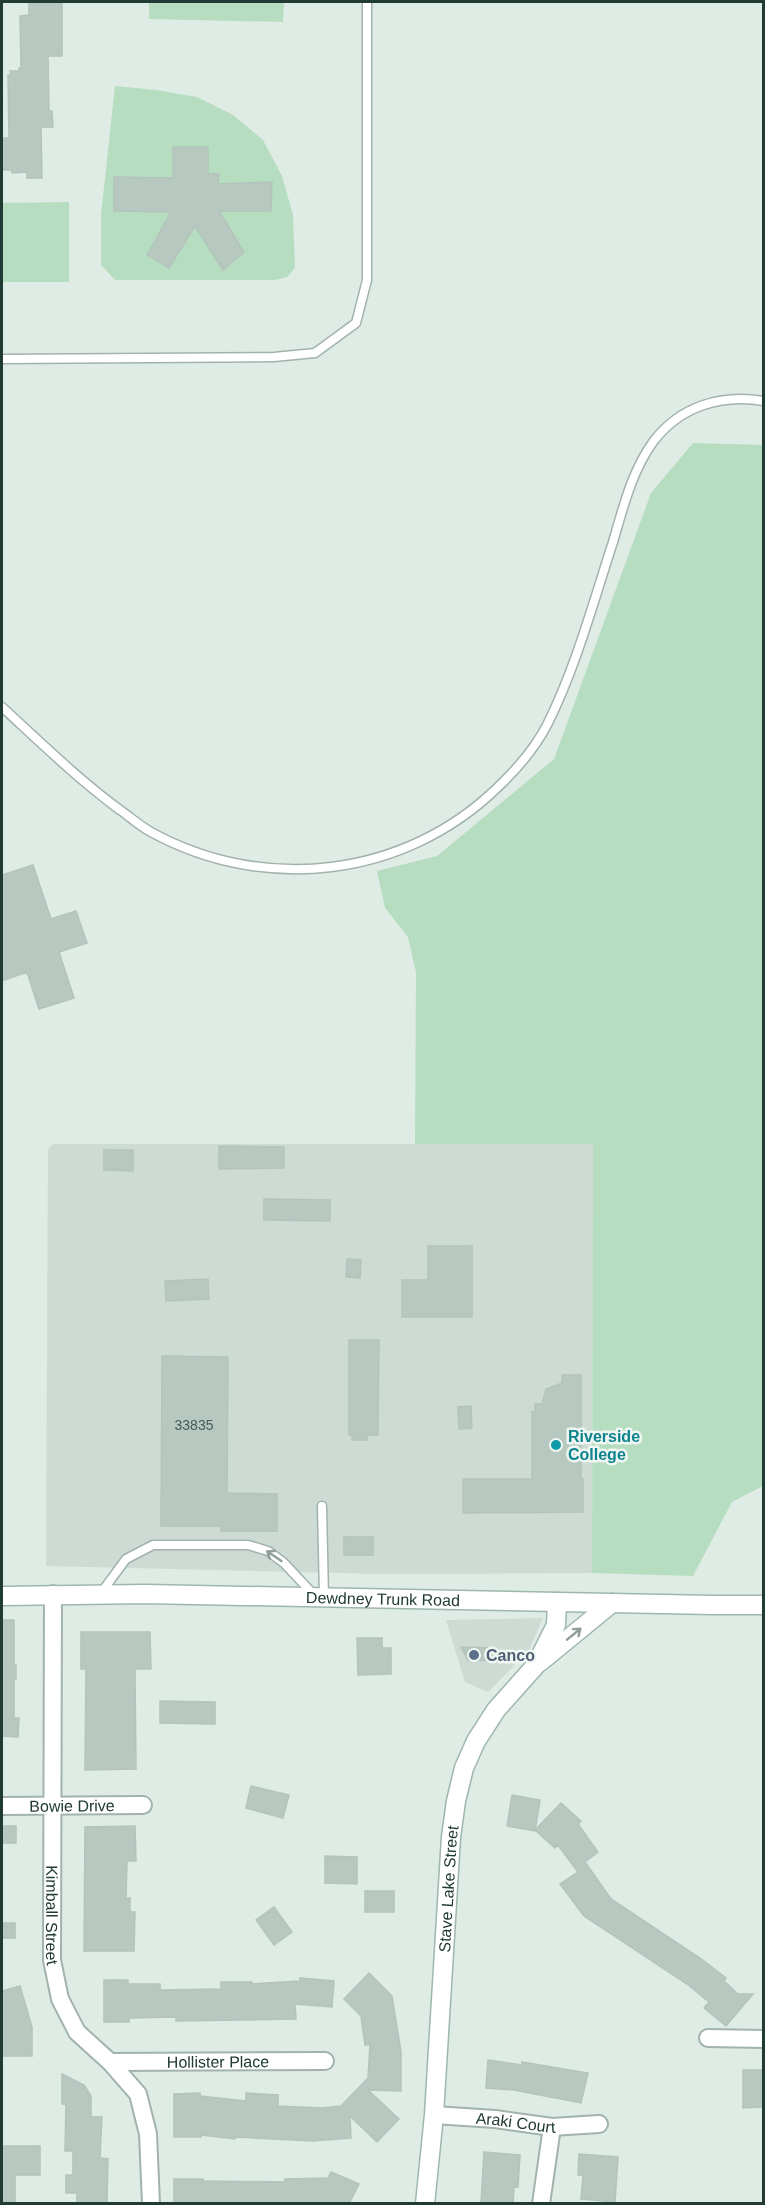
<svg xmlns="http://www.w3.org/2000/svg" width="765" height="2205" font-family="Arial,sans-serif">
  <rect width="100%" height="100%" fill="#dfebe5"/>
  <path fill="#cddbd4" d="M53,1144H593L592,1573L381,1574L46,1566L48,1149Z
    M543,1618L529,1650L488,1692L465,1682L446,1620Z"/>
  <path fill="#b7ddc1" d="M149,2H284L283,22L149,19Z
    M115,86L156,90L197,97L233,115L263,140L282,176L293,215L295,268L287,277L275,280H115L101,265V215Z
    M69,202V282H2V203Z
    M693,443L763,445V1486L732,1502L693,1576L592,1573L593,1144H415L416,972L408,937L385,908L377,871L437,856L554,759L651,493Z"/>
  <path fill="#b7c8c1" stroke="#b2c4bc" stroke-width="1.5" d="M29,2H62V56H48L49,111H52L53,127H41L42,178H27V172L12,173V170H4L3,167H2V138H9L8,75H11L10,71H19V68H21L20,16L29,15Z
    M173,147H208V174H219L218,184L272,182L271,211H219L244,252L223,270L195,226L169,268L147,255L171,212L114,211V177L173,178Z
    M33,865L51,919L76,911L87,943L59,952L74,998L39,1009L27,972L2,981V875Z
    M219,1146L284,1147V1168L219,1169Z
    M104,1150H133V1171L104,1170Z
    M264,1199L330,1200V1221L264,1220Z
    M428,1246H472V1317H402V1280H428Z
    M347,1259L361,1260L360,1278L346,1277Z
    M208,1279L209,1299L166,1301L165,1281Z
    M349,1340H379L378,1435H367V1440H352V1435H349Z
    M162,1356L228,1357L227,1493L277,1494V1531H221V1526H161Z
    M562,1375H581V1478L583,1479V1512L463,1513V1479H532V1412H535V1404H542L546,1389L562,1383Z
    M471,1406L472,1428L459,1429L458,1407Z
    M344,1537H373V1555H344Z
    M2,1620H14V1665H16V1679H14V1718H19L18,1737L2,1736Z
    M81,1632H150L151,1669H135L136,1769L85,1770L86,1669H81Z
    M357,1638H382V1648H391V1674L358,1675Z
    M461,1647L496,1648V1661L468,1660Z
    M160,1701L215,1702V1724L160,1723Z
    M251,1786L289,1795L283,1818L246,1808Z
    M512,1795L540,1800L535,1831L507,1826Z
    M561,1803L581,1821L578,1824L598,1852L585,1862L611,1899L700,1958L726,1978L724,1981L738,1994H753L726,2026L704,2008L709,2002L687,1984L584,1916L560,1884L578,1872L558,1845L555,1848L535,1830Z
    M2,1826H16V1843H2Z
    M135,1826L136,1861H127L126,1898H130V1912H135L134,1951H84L85,1827Z
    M325,1856L357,1857V1884L325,1883Z
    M365,1891H394V1912H365Z
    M274,1907L292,1932L274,1945L256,1920Z
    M2,1923H15V1938H2Z
    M369,1973L392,1996L401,2052V2091L368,2090L399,2119L377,2142L350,2116L351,2138L312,2141L235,2137V2139L201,2135V2137H174V2094L200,2093V2096L246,2101V2093L278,2095V2106L322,2108L341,2106L368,2078L370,2044L365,2045L361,2016L344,1999Z
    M300,1978L334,1981L332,2007L295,2004L296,2019L176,2021V2017L129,2018V2022H104V1980H128V1984H160V1990L221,1989V1982H252V1984L300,1981Z
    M20,1986L32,2027V2056H2V1991Z
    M488,2060L522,2065V2062L588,2073L581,2103L514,2090L486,2088Z
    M743,2070H764V2107L743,2108Z
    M62,2074L84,2085L91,2096V2117H102L100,2158L108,2159L107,2204H77V2193H66V2175H73V2151H65L66,2104H62Z
    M2,2146H40V2175H15V2204H2Z
    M484,2152L520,2155L518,2187H514L513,2204H481Z
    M579,2154L618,2157L615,2202L581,2199L583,2175H578Z
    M331,2172L359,2184L349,2204H174V2179H203V2181L285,2182V2179L328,2178Z"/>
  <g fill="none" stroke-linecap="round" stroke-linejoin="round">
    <defs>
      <path id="lane" d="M2,359L274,357L315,353L356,323L367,280V2
        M2,707C40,742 78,779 120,810C130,817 140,826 151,832C264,894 404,878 497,788C516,770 535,748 547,725C576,667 593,603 613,542C623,508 632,471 653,442C680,406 721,394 764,401
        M322,1506L324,1597
        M101,1593L126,1559L153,1545H248L268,1551L284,1563L313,1594"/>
      <g id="street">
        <path id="s1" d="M53,1594L52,1960L60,1999L77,2032L110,2062L138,2094L148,2134L151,2204"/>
        <path id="s2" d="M2,1806L143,1805"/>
        <path d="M708,2038L764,2039"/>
        <path id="s3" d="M110,2062L325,2061"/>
        <path id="s4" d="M434,2115L495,2119L552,2127L599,2124"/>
        <path d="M541,2204L552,2127"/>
      </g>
      <g id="secondary">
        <path id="s5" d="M2,1596L145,1594L713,1605H764"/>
        <path d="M540,1662L612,1603"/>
        <path id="s6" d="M425,2204L434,2115L451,1837L456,1801L464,1768L476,1741L496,1710L536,1665L556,1625L557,1602"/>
      </g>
    </defs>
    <use href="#lane" stroke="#a2b3ac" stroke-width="11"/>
    <use href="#street" stroke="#a2b3ac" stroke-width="20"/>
    <use href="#secondary" stroke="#9eb7ad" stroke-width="21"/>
    <use href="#lane" stroke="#fff" stroke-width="8"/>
    <use href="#street" stroke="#fff" stroke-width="16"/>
    <use href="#secondary" stroke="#fff" stroke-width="18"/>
  </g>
  <defs><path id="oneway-shaft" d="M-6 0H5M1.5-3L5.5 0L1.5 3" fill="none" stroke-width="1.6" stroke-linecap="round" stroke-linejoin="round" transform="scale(1.5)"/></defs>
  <g stroke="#909d99">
    <use href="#oneway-shaft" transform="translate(274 1556) rotate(-146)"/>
    <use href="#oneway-shaft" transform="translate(574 1634) rotate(-39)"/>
  </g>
  <circle fill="#0f9aa8" stroke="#f0f7f3" stroke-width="2" cx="556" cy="1445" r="6"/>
  <circle fill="#5c6f8a" stroke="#f0f7f3" stroke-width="2" cx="474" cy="1655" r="6"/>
  <g text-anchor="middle" stroke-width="5" stroke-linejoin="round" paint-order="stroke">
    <g font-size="14" fill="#465e56">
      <text x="194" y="1430">33835</text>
    </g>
    <g font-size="16" font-weight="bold" fill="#0d838f" stroke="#f0f7f3" text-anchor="start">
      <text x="568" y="1442">Riverside<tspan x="568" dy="18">College</tspan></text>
    </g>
    <g font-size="16" fill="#203b33" stroke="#f0f7f3">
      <text dy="6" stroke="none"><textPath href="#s5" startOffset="381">Dewdney Trunk Road</textPath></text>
      <text dy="6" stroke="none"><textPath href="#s2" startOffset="70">Bowie Drive</textPath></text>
      <text dy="6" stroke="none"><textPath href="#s6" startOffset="316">Stave Lake Street</textPath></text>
      <text dy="6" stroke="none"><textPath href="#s1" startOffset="321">Kimball Street</textPath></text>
      <text dy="6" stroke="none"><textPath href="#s3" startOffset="108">Hollister Place</textPath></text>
      <text dy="6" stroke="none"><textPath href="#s4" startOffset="82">Araki Court</textPath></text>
    </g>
    <g font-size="16" font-weight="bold" fill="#4e5e75" stroke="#f0f7f3" text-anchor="start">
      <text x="486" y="1661">Canco</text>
    </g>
  </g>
  <rect width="765" height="2205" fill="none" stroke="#203b33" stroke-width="6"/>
</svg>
